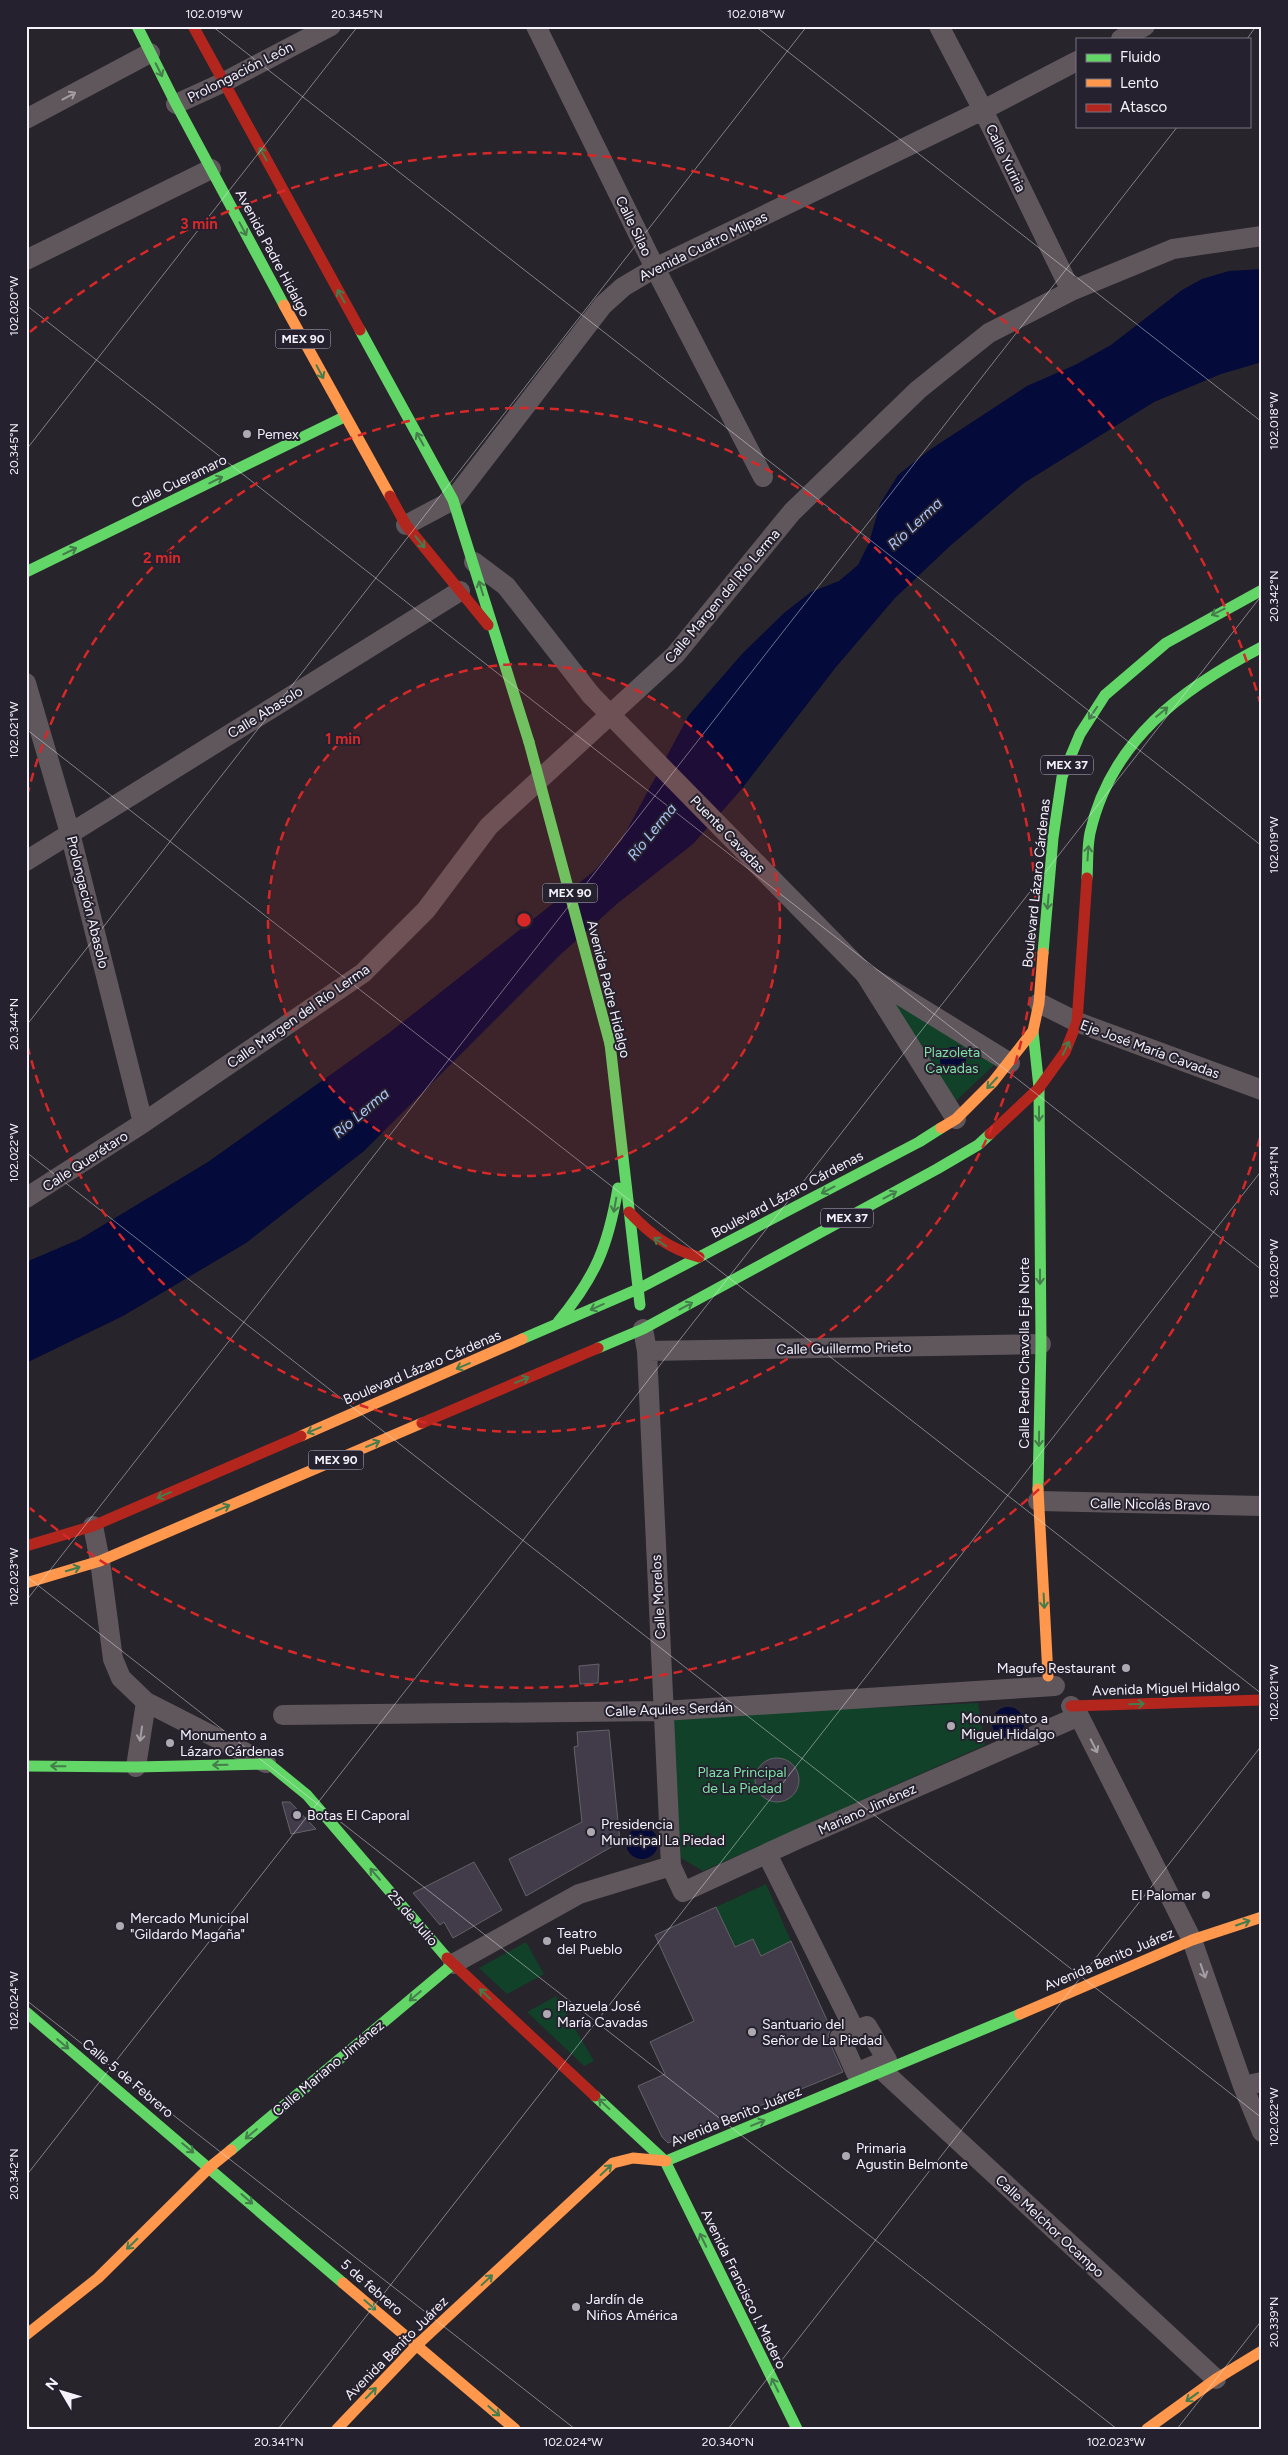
<svg xmlns="http://www.w3.org/2000/svg" width="1288" height="2455" font-family="Figtree,sans-serif">
  <rect width="100%" height="100%" fill="#27242b"/>
  <path fill="#114129" d="M845,956L1003,1047L993,1066L943,1113Z
    M978,1703L985,1745L703,1871L681,1858L670,1717Z
    M766,1884L791,1941L761,1956L753,1939L735,1947L716,1907Z
    M526,1942L544,1974L507,1994L479,1968Z
    M556,1996L594,2061L584,2066L527,2012Z"/>
  <path fill="#040a39" d="M1262,269V362L1221,374L1154,402L1024,483L950,546L895,598L836,667L740,791L693,844L618,903L561,954L364,1151L246,1243L123,1316L26,1363V1262L80,1239L208,1162L389,1033L593,872L621,841L689,715L742,654L784,613L811,592L839,581L858,565L869,543L880,504L898,475L928,451L1027,386L1075,365L1111,345L1182,290L1202,279L1229,271Z
    M940 1060a13 13 0 1 1 26 0a13 13 0 1 1-26 0Z
    M992 1723a16 16 0 1 1 32 0a16 16 0 1 1-32 0Z
    M626 1843a16 16 0 1 1 32 0a16 16 0 1 1-32 0Z"/>
  <path fill="#423c4a" stroke="#646268" d="M599,1664L598,1683L580,1684L579,1666Z
    M609,1730L620,1842L526,1896L509,1859L582,1822L574,1747L578,1746L577,1732Z
    M755 1780a22 22 0 1 1 44 0a22 22 0 1 1-44 0Z
    M282,1802H290L316,1829L291,1834Z
    M474,1862L502,1910L453,1938L444,1922L440,1925L413,1893Z
    M716,1907L735,1947L753,1939L761,1956L791,1941L831,2029L828,2035L829,2041L843,2072L668,2143L662,2137L638,2086L665,2074L650,2042L694,2021L655,1935Z"/>
  <g fill="none" stroke-linecap="round" stroke-linejoin="round">
    <path stroke="#60575c" stroke-width="20" d="M536,26L655,268L763,477
      M939,26L983,110L1071,291
      M1121,39L1145,26
      M176,104L224,82L331,26
      M26,119L150,53
      M26,260L211,169
      M406,525L453,500L603,305L623,287L655,268L983,110L1077,61
      M474,562L506,586L591,695
      M26,683L70,833L143,1123
      M26,861L460,591
      M865,974L956,1119
      M869,976L1010,1063
      M1039,1003L1077,1022L1262,1090
      M26,1198L143,1123L363,973L426,910L489,826L675,655L792,512L918,390L989,333L1071,291L1173,249L1262,236
      M643,1329L647,1351L671,1866L683,1892L798,1839L1079,1716
      M647,1351L1041,1344
      M1038,1501L1262,1506
      M93,1526L100,1561L113,1659L121,1678L146,1702L266,1763
      M1071,1706L1079,1716L1192,1940L1243,2086L1262,2132
      M283,1715L663,1711L1055,1686
      M136,1767L146,1702
      M767,1854L855,2031L840,2037L856,2073L887,2060L867,2026L855,2031
      M453,1964L579,1894L671,1866
      M884,2072L1216,2379
      M1243,2086L1262,2082"/>
    <path stroke="#63d668" stroke-width="11" d="M137,26L176,104L284,305
      M360,330L453,500L529,742
      M26,572L344,417
      M1087,878C1088,863 1087,847 1090,833C1111,740 1183,688 1262,647
      M1043,953L1053,838L1062,777L1080,734L1105,695L1166,643L1262,590
      M1033,1031L1039,1088L1041,1344L1038,1489
      M610,1044L640,1305
      M558,1322C596,1276 608,1246 618,1188
      M522,1339L638,1289L919,1142L941,1128
      M598,1348L643,1329L937,1169L978,1145L990,1134
      M26,1766L136,1767L269,1764L307,1795L447,1958
      M26,2012L343,2283
      M595,2096L665,2161L797,2429
      M231,2150L453,1964
      M666,2161L1020,2014"/>
    <path stroke="#ff974d" stroke-width="11" d="M284,305L390,496
      M941,1128L956,1119L993,1082L1033,1031L1039,1003L1043,953
      M301,1436L522,1339
      M1038,1489L1048,1676
      M26,1583L100,1561L422,1423
      M1020,2014L1192,1940L1262,1917
      M343,2283L515,2429
      M26,2335L98,2278L210,2167L231,2150
      M337,2429L417,2345L613,2163L633,2158L666,2161
      M1147,2429L1216,2379L1262,2351"/>
    <path stroke="#b3261e" stroke-width="11" d="M193,26L360,330
      M390,496L406,525L488,625
      M990,1134L1039,1088L1065,1052L1077,1022L1087,878
      M629,1212C650,1234 669,1249 699,1257
      M422,1423L598,1348
      M26,1546L93,1526L301,1436
      M1071,1706L1262,1700
      M447,1958L595,2096"/>
    <path stroke="#60575c" stroke-width="20" d="M591,695L865,974"/>
    <path stroke="#63d668" stroke-width="11" d="M529,742L610,1044"/>
  </g>
  <defs><path id="oneway-shaft" d="M-6 0H5M1.5-3L5.5 0L1.5 3" fill="none" stroke-width="1.6" stroke-linecap="round" stroke-linejoin="round" transform="scale(1.25)"/></defs>
  <g stroke="#447c4b">
    <use href="#oneway-shaft" transform="translate(159 70) rotate(63)"/>
    <use href="#oneway-shaft" transform="translate(263 154) rotate(-119)"/>
    <use href="#oneway-shaft" transform="translate(243 229) rotate(62)"/>
    <use href="#oneway-shaft" transform="translate(341 296) rotate(-119)"/>
    <use href="#oneway-shaft" transform="translate(320 372) rotate(62)"/>
    <use href="#oneway-shaft" transform="translate(420 439) rotate(-119)"/>
    <use href="#oneway-shaft" transform="translate(216 480) rotate(-26)"/>
    <use href="#oneway-shaft" transform="translate(420 542) rotate(51)"/>
    <use href="#oneway-shaft" transform="translate(70 551) rotate(-26)"/>
    <use href="#oneway-shaft" transform="translate(481 588) rotate(-107)"/>
    <use href="#oneway-shaft" transform="translate(1218 612) rotate(153)"/>
    <use href="#oneway-shaft" transform="translate(1162 712) rotate(-40)"/>
    <use href="#oneway-shaft" transform="translate(1093 713) rotate(124)"/>
    <use href="#oneway-shaft" transform="translate(1088 853) rotate(-86)"/>
    <use href="#oneway-shaft" transform="translate(1048 902) rotate(95)"/>
    <use href="#oneway-shaft" transform="translate(1066 1048) rotate(-65)"/>
    <use href="#oneway-shaft" transform="translate(992 1083) rotate(133)"/>
    <use href="#oneway-shaft" transform="translate(1039 1114) rotate(90)"/>
    <use href="#oneway-shaft" transform="translate(828 1190) rotate(152)"/>
    <use href="#oneway-shaft" transform="translate(890 1195) rotate(-28)"/>
    <use href="#oneway-shaft" transform="translate(615 1205) rotate(100)"/>
    <use href="#oneway-shaft" transform="translate(660 1242) rotate(-145)"/>
    <use href="#oneway-shaft" transform="translate(1040 1277) rotate(90)"/>
    <use href="#oneway-shaft" transform="translate(686 1306) rotate(-28)"/>
    <use href="#oneway-shaft" transform="translate(597 1307) rotate(156)"/>
    <use href="#oneway-shaft" transform="translate(463 1366) rotate(157)"/>
    <use href="#oneway-shaft" transform="translate(522 1380) rotate(-23)"/>
    <use href="#oneway-shaft" transform="translate(314 1430) rotate(157)"/>
    <use href="#oneway-shaft" transform="translate(1039 1439) rotate(91)"/>
    <use href="#oneway-shaft" transform="translate(373 1444) rotate(-23)"/>
    <use href="#oneway-shaft" transform="translate(164 1495) rotate(157)"/>
    <use href="#oneway-shaft" transform="translate(223 1508) rotate(-23)"/>
    <use href="#oneway-shaft" transform="translate(73 1569) rotate(-17)"/>
    <use href="#oneway-shaft" transform="translate(1044 1601) rotate(87)"/>
    <use href="#oneway-shaft" transform="translate(1137 1704) rotate(-2)"/>
    <use href="#oneway-shaft" transform="translate(220 1765) rotate(179)"/>
    <use href="#oneway-shaft" transform="translate(58 1766) rotate(-179)"/>
    <use href="#oneway-shaft" transform="translate(375 1874) rotate(-131)"/>
    <use href="#oneway-shaft" transform="translate(1243 1923) rotate(-19)"/>
    <use href="#oneway-shaft" transform="translate(485 1994) rotate(-137)"/>
    <use href="#oneway-shaft" transform="translate(415 1996) rotate(140)"/>
    <use href="#oneway-shaft" transform="translate(63 2044) rotate(40)"/>
    <use href="#oneway-shaft" transform="translate(604 2104) rotate(-137)"/>
    <use href="#oneway-shaft" transform="translate(758 2123) rotate(-22)"/>
    <use href="#oneway-shaft" transform="translate(251 2134) rotate(140)"/>
    <use href="#oneway-shaft" transform="translate(188 2148) rotate(40)"/>
    <use href="#oneway-shaft" transform="translate(606 2170) rotate(-43)"/>
    <use href="#oneway-shaft" transform="translate(247 2199) rotate(41)"/>
    <use href="#oneway-shaft" transform="translate(703 2240) rotate(-116)"/>
    <use href="#oneway-shaft" transform="translate(132 2244) rotate(136)"/>
    <use href="#oneway-shaft" transform="translate(487 2280) rotate(-43)"/>
    <use href="#oneway-shaft" transform="translate(370 2305) rotate(41)"/>
    <use href="#oneway-shaft" transform="translate(775 2385) rotate(-116)"/>
    <use href="#oneway-shaft" transform="translate(371 2393) rotate(-46)"/>
    <use href="#oneway-shaft" transform="translate(1192 2397) rotate(144)"/>
    <use href="#oneway-shaft" transform="translate(494 2411) rotate(41)"/>
  </g>
  <g stroke="#a39da4">
    <use href="#oneway-shaft" transform="translate(69 96) rotate(-28)"/>
    <use href="#oneway-shaft" transform="translate(141 1734) rotate(98)"/>
    <use href="#oneway-shaft" transform="translate(1094 1746) rotate(63)"/>
    <use href="#oneway-shaft" transform="translate(1203 1971) rotate(71)"/>
  </g>
  <path fill="none" stroke="#f5f2fb" stroke-width="1" stroke-opacity="0.45" d="M212,26L1262,846M755,26L1262,422M1247,39L1256,26M26,305L1262,1270M26,450L358,26M26,729L1262,1694M26,1026L807,26M26,1152L1262,2118M26,1576L1117,2429M26,1601L1178,126M26,2000L575,2429M26,2176L1262,595M26,2424L32,2429M278,2429L1262,1170M728,2429L1262,1745M1177,2429L1262,2320"/>
  <circle cx="524" cy="920" r="256" fill="#d62828" fill-opacity=".12"/>
  <g fill="none" stroke="#d62828" stroke-width="2.5" stroke-dasharray="9 6">
    <circle cx="524" cy="920" r="256"/>
    <path d="M27 796A512 512 0 1 1 27 1044"/>
    <path d="M1260 1138A768 768 0 0 1 30 1508M30 332A768 768 0 0 1 1260 702"/>
  </g>
  <g fill="#adaab2" stroke="#26212e" stroke-width="2">
    <circle cx="247" cy="434" r="5"/>
    <circle cx="1126" cy="1668" r="5"/>
    <circle cx="951" cy="1726" r="5"/>
    <circle cx="170" cy="1743" r="5"/>
    <circle cx="297" cy="1815" r="5"/>
    <circle cx="591" cy="1832" r="5"/>
    <circle cx="1206" cy="1895" r="5"/>
    <circle cx="120" cy="1926" r="5"/>
    <circle cx="547" cy="1941" r="5"/>
    <circle cx="547" cy="2014" r="5"/>
    <circle cx="752" cy="2032" r="5"/>
    <circle cx="846" cy="2156" r="5"/>
    <circle cx="576" cy="2307" r="5"/>
  </g>
  <g text-anchor="middle" stroke-width="4" stroke-linejoin="round" paint-order="stroke">
    <g fill="#26212e" stroke="#b7b3be" stroke-width="1">
      <rect x="275.5" y="329.5" width="55" height="19" rx="4"/>
      <rect x="1041" y="755.5" width="52" height="19" rx="4"/>
      <rect x="542.5" y="883.5" width="55" height="19" rx="4"/>
      <rect x="821" y="1208.5" width="52" height="19" rx="4"/>
      <rect x="308.5" y="1450.5" width="55" height="19" rx="4"/>
    </g>
    <g font-size="12" font-weight="bold" fill="#f5f2fb">
      <text x="303" y="343">MEX 90</text>
      <text x="1067" y="769">MEX 37</text>
      <text x="570" y="897">MEX 90</text>
      <text x="847" y="1222">MEX 37</text>
      <text x="336" y="1464">MEX 90</text>
    </g>
    <g font-size="14" fill="#f5f2fb" stroke="#26212e">
      <text transform="translate(240 72) rotate(-27)" y="5">Prolongación León</text>
      <text transform="translate(1006 158) rotate(64)" y="5">Calle Yuriria</text>
      <text transform="translate(634 226) rotate(64)" y="5">Calle Silao</text>
      <text transform="translate(703 246) rotate(-26)" y="5">Avenida Cuatro Milpas</text>
      <text transform="translate(273 253) rotate(62)" y="5">Avenida Padre Hidalgo</text>
      <text transform="translate(179 481) rotate(-26)" y="5">Calle Cueramaro</text>
      <text transform="translate(722 596) rotate(-50)" y="5">Calle Margen del Río Lerma</text>
      <text transform="translate(265 712) rotate(-32)" y="5">Calle Abasolo</text>
      <text transform="translate(728 834) rotate(46)" y="5">Puente Cavadas</text>
      <text transform="translate(1036 883) rotate(-84)" y="5">Boulevard Lázaro Cárdenas</text>
      <text transform="translate(88 902) rotate(76)" y="5">Prolongación Abasolo</text>
      <text transform="translate(609 989) rotate(76)" y="5">Avenida Padre Hidalgo</text>
      <text transform="translate(298 1016) rotate(-35)" y="5">Calle Margen del Río Lerma</text>
      <text transform="translate(1150 1049) rotate(20)" y="5">Eje José María Cavadas</text>
      <text transform="translate(85 1161) rotate(-33)" y="5">Calle Querétaro</text>
      <text transform="translate(787 1194) rotate(-28)" y="5">Boulevard Lázaro Cárdenas</text>
      <text transform="translate(844 1348) rotate(-1)" y="5">Calle Guillermo Prieto</text>
      <text transform="translate(1024 1353) rotate(-90)" y="5">Calle Pedro Chavolla Eje Norte</text>
      <text transform="translate(422 1367) rotate(-23)" y="5">Boulevard Lázaro Cárdenas</text>
      <text transform="translate(1150 1504) rotate(1)" y="5">Calle Nicolás Bravo</text>
      <text transform="translate(658 1597) rotate(-93)" y="5">Calle Morelos</text>
      <text transform="translate(1166 1688) rotate(-2)" y="5">Avenida Miguel Hidalgo</text>
      <text transform="translate(669 1709) rotate(-2)" y="5">Calle Aquiles Serdán</text>
      <text transform="translate(867 1809) rotate(-24)" y="5">Mariano Jiménez</text>
      <text transform="translate(413 1918) rotate(49)" y="5">25 de Julio</text>
      <text transform="translate(1109 1959) rotate(-23)" y="5">Avenida Benito Juárez</text>
      <text transform="translate(328 2068) rotate(-40)" y="5">Calle Mariano Jiménez</text>
      <text transform="translate(128 2078) rotate(40)" y="5">Calle 5 de Febrero</text>
      <text transform="translate(736 2116) rotate(-22)" y="5">Avenida Benito Juárez</text>
      <text transform="translate(1050 2226) rotate(43)" y="5">Calle Melchor Ocampo</text>
      <text transform="translate(372 2287) rotate(41)" y="5">5 de febrero</text>
      <text transform="translate(744 2289) rotate(64)" y="5">Avenida Francisco I. Madero</text>
      <text transform="translate(396 2348) rotate(-45)" y="5">Avenida Benito Juárez</text>
    </g>
    <g font-size="14" fill="#f5f2fb" stroke="#26212e" text-anchor="start">
      <text x="257" y="439">Pemex</text>
      <text x="1116" y="1673" text-anchor="end">Magufe Restaurant</text>
      <text x="961" y="1723">Monumento a<tspan x="961" dy="16">Miguel Hidalgo</tspan></text>
      <text x="180" y="1740">Monumento a<tspan x="180" dy="16">Lázaro Cárdenas</tspan></text>
      <text x="307" y="1820">Botas El Caporal</text>
      <text x="601" y="1829">Presidencia<tspan x="601" dy="16">Municipal La Piedad</tspan></text>
      <text x="1196" y="1900" text-anchor="end">El Palomar</text>
      <text x="130" y="1923">Mercado Municipal<tspan x="130" dy="16">"Gildardo Magaña"</tspan></text>
      <text x="557" y="1938">Teatro<tspan x="557" dy="16">del Pueblo</tspan></text>
      <text x="557" y="2011">Plazuela José<tspan x="557" dy="16">María Cavadas</tspan></text>
      <text x="762" y="2029">Santuario del<tspan x="762" dy="16">Señor de La Piedad</tspan></text>
      <text x="856" y="2153">Primaria<tspan x="856" dy="16">Agustin Belmonte</tspan></text>
      <text x="586" y="2304">Jardín de<tspan x="586" dy="16">Niños América</tspan></text>
    </g>
    <g font-size="14" fill="#7ee3a7" stroke="#26212e">
      <text x="952" y="1057">Plazoleta<tspan x="952" dy="16">Cavadas</tspan></text>
      <text x="742" y="1777">Plaza Principal<tspan x="742" dy="16">de La Piedad</tspan></text>
    </g>
    <g font-size="15" font-style="italic" fill="#abc6f9" stroke="#26212e">
      <text transform="translate(915 524) rotate(-43)" y="5">Río Lerma</text>
      <text transform="translate(652 832) rotate(-51)" y="5">Río Lerma</text>
      <text transform="translate(361 1113) rotate(-40)" y="5">Río Lerma</text>
    </g>
  </g>
  <circle cx="524" cy="920" r="8" fill="#d62828" stroke="#26212e" stroke-width="2.5"/>
  <g font-size="15" text-anchor="middle" font-weight="bold" fill="#d62828" stroke="#26212e" stroke-width="4" stroke-linejoin="round" paint-order="stroke">
    <text x="199" y="229">3 min</text>
    <text x="162" y="563">2 min</text>
    <text x="343" y="744">1 min</text>
  </g>
  <rect width="1288" height="2455" fill="none" stroke="#26212e" stroke-width="55"/>
  <rect x="1076" y="38" width="175" height="90" fill="#26212e" stroke="#797580"/>
  <rect x="1086" y="54" width="25" height="8" fill="#63d668" stroke="#797580"/>
  <text x="1120" y="62" font-size="15" fill="#f5f2fb">Fluido</text>
  <rect x="1086" y="79" width="25" height="8" fill="#ff974d" stroke="#797580"/>
  <text x="1120" y="88" font-size="15" fill="#f5f2fb">Lento</text>
  <rect x="1086" y="104" width="25" height="8" fill="#b3261e" stroke="#797580"/>
  <text x="1120" y="112" font-size="15" fill="#f5f2fb">Atasco</text>
  <g transform="translate(62 2392) rotate(308)" stroke="#26212e" stroke-width="4" paint-order="stroke">
  <path d="M0-4L9 19L0 12L-9 19Z" fill="#f5f2fb"/>
  <text y="-8" font-size="14" font-weight="bold" text-anchor="middle" fill="#f5f2fb">N</text>
  </g>
  <rect x="28" y="28" width="1232" height="2400" fill="none" stroke="#f5f2fb" stroke-width="2"/>
  <g font-size="12" text-anchor="middle" fill="#f5f2fb">
    <text x="214" y="18">102.019°W</text>
    <text x="357" y="18">20.345°N</text>
    <text x="756" y="18">102.018°W</text>
    <text transform="translate(14 306) rotate(-90)" y="4">102.020°W</text>
    <text transform="translate(1274 421) rotate(-90)" y="4">102.018°W</text>
    <text transform="translate(14 449) rotate(-90)" y="4">20.345°N</text>
    <text transform="translate(1274 596) rotate(-90)" y="4">20.342°N</text>
    <text transform="translate(14 730) rotate(-90)" y="4">102.021°W</text>
    <text transform="translate(1274 845) rotate(-90)" y="4">102.019°W</text>
    <text transform="translate(14 1024) rotate(-90)" y="4">20.344°N</text>
    <text transform="translate(14 1153) rotate(-90)" y="4">102.022°W</text>
    <text transform="translate(1274 1171) rotate(-90)" y="4">20.341°N</text>
    <text transform="translate(1274 1269) rotate(-90)" y="4">102.020°W</text>
    <text transform="translate(14 1577) rotate(-90)" y="4">102.023°W</text>
    <text transform="translate(1274 1693) rotate(-90)" y="4">102.021°W</text>
    <text transform="translate(14 2001) rotate(-90)" y="4">102.024°W</text>
    <text transform="translate(1274 2117) rotate(-90)" y="4">102.022°W</text>
    <text transform="translate(14 2174) rotate(-90)" y="4">20.342°N</text>
    <text transform="translate(1274 2322) rotate(-90)" y="4">20.339°N</text>
    <text x="279" y="2446">20.341°N</text>
    <text x="573" y="2446">102.024°W</text>
    <text x="728" y="2446">20.340°N</text>
    <text x="1116" y="2446">102.023°W</text>
  </g>
</svg>
